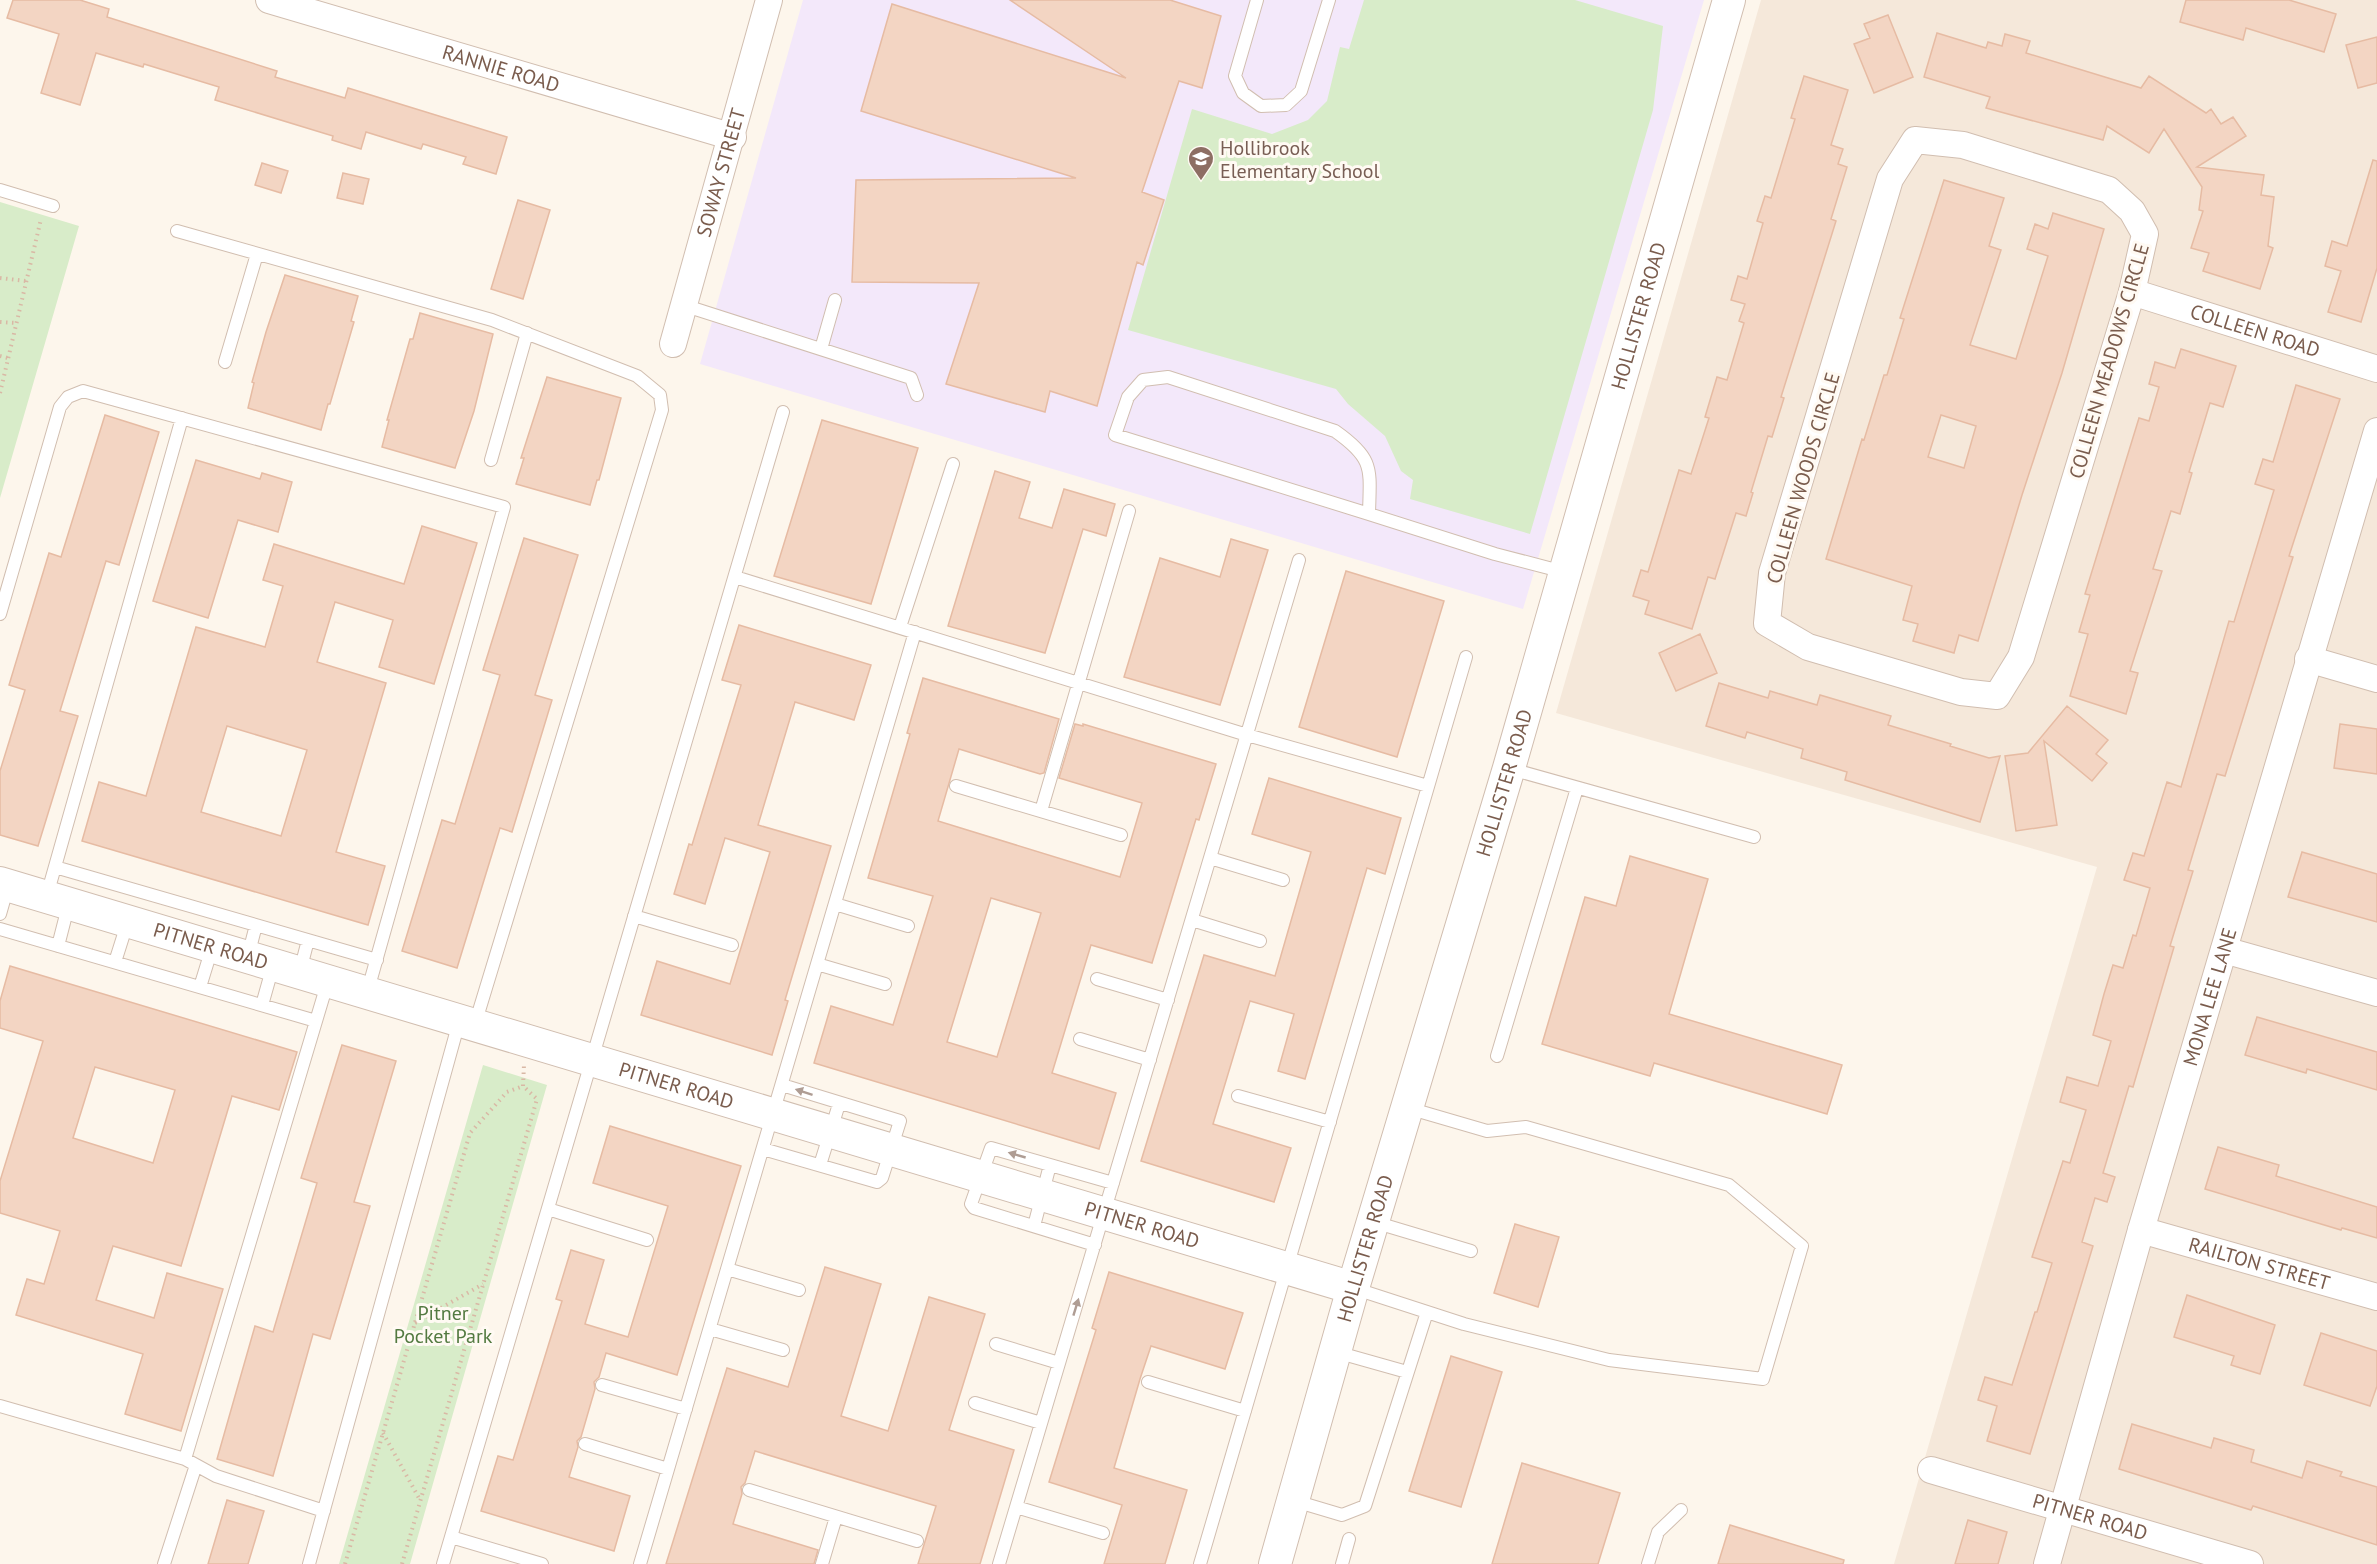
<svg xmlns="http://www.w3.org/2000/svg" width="2377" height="1564" font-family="'PT Sans',sans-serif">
  <rect width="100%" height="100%" fill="#fdf6ec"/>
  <path fill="#f5e8da" d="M1761,0H2377V1564H1894L2097,867L1556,713Z"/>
  <path fill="#f3e8fa" d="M803,0H1704L1523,609L700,364Z"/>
  <path fill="#d8ecc9" d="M1364,0H1575L1663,26L1653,110L1530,534L1410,499L1413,480L1401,471L1385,436L1348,404L1336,389L1128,330L1192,109L1272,134L1308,120L1327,101L1340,47L1349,49Z
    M0,202L79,226L0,498Z
    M483,1065L547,1085L410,1564H339Z"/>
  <path fill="#f3d5c3" stroke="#e6bba3" stroke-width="1.5" fill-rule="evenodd" d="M13,0H80L109,9L107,17L277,71L275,77L345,98L348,88L507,137L496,174L463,164L466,157L423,144L421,149L366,132L361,149L332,140L333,136L215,100L219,87L144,64L143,67L96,53L80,105L41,93L59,34L7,18Z
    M1010,0H1170L1221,16L1202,88L1179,81L1142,192L1164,200L1143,265L1137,262L1097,406L1050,391L1045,412L946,384L979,283L852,282L856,180L1076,178L861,111L892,4L1126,78Z
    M2186,0H2289L2336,14L2324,52L2246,28L2243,40L2180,22Z
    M1888,15L1913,77L1874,93L1854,44L1870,38L1864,24Z
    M1937,33L1986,48L1988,42L2002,46L2005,34L2030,41L2026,53L2141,88L2149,76L2206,113L2211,109L2221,124L2233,117L2246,136L2197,167L2264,175L2261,195L2274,197L2268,246L2273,248L2260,289L2203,271L2209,253L2191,248L2203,211L2199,210L2202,187L2164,129L2149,153L2107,126L2103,140L1986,108L1990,97L1924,77Z
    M2377,37V83L2358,88L2346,45Z
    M1804,76L1848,90L1831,145L1843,149L1838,164L1847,167L1831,219L1836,221L1781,397L1784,398L1772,437L1768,436L1751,492L1753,493L1746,516L1736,513L1715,579L1708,577L1692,629L1645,614L1649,601L1633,596L1641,570L1648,572L1679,470L1691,474L1709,418L1705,417L1717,377L1727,380L1744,323L1739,321L1745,304L1731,300L1738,276L1747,279L1763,223L1757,221L1765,196L1771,198L1795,119L1791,118Z
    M2373,160L2377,161V268L2361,322L2328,312L2341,271L2325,266L2332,241L2347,246Z
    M262,163L288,171L281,193L255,185Z
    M343,173L369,179L363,204L337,198Z
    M1944,180L2004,198L1989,246L2001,250L1970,345L2016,359L2048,256L2027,249L2035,224L2048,229L2053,213L2104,229L2062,373L2022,495L1978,641L1959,635L1954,653L1913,641L1918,624L1903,620L1912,586L1826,559L1862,439L1864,440L1884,375H1887L1904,319L1900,318ZM1941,415L1976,426L1964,468L1928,457Z
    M518,200L550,210L523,299L491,289Z
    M285,275L358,296L351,321L354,322L330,404H328L321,430L248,408L254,383L252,382L266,332Z
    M420,313L493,334L474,411L455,468L382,447L389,420H387L410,339H413Z
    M2181,349L2236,366L2223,407L2210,403L2189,472L2192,473L2180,514L2171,511L2153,569L2162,571L2130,671L2138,673L2126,714L2070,696L2088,634L2079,632L2090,595L2085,594L2139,418L2149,421L2159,387L2149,384L2155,362L2175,368Z
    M547,377L621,398L599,480H597L590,505L516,484L524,458H521Z
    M2296,385L2340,399L2289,556L2293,557L2225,776L2217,774L2188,870L2193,871L2170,946L2174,947L2133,1087L2129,1086L2103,1173L2115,1177L2107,1202L2095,1198L2082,1242L2093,1246L2030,1454L1987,1441L1997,1406L1978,1400L1985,1377L2012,1385L2035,1312H2037L2052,1263L2032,1257L2063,1161L2070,1163L2086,1110L2060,1102L2067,1077L2098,1086L2111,1041L2093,1035L2104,994L2113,965L2123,968L2133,935L2136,936L2150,888L2124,880L2133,853L2144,856L2167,782L2181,787L2229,621L2234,622L2274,490L2255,484L2263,459L2273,462Z
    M105,415L159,432L119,565L106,561L60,711L78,716L38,846L0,835V771L25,690L9,685L49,553L61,557Z
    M822,420L918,448L871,604L774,576Z
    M196,460L260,479L262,473L292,482L278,532L238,520L208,618L153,601Z
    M995,471L1030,482L1019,518L1052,528L1064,489L1115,504L1106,536L1083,529L1045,653L948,626Z
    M422,526L477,543L434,684L379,667L393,620L335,602L317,662L386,683L336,852L385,866L368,925L82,841L99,782L146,796L196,627L265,647L283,586L263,580L274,544L404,584ZM227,726L307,750L281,836L201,812Z
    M524,538L578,555L535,695L552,700L512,832L500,828L457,968L402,951L442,820L455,824L500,675L483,670Z
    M1231,539L1268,550L1220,705L1124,677L1160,558L1220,577Z
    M1346,571L1444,601L1397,757L1299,727Z
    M739,625L871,665L854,720L795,702L758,825L831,846L785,1000L788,1001L772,1055L641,1015L657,961L730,984L770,852L725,838L705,904L674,894L689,844L692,845L741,685L722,680Z
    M1700,634L1717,673L1676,691L1659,653Z
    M923,678L1059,719L1044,773L1040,774L959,749L938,821L1120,877L1142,803L1059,778L1075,724L1083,726V724L1216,764L1199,820L1196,819L1152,963L1091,945L1052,1073L1116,1093L1099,1149L814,1063L831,1006L893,1025L933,896L868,878L910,734L907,733ZM991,898L1041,913L997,1057L947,1042Z
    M1719,683L1768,698L1770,691L1817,705L1820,695L1891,716L1888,725L1951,744L1950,746L1989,758L2000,756L1980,822L1845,780L1847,772L1801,758L1803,749L1747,732L1745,738L1706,726Z
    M2067,706L2108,740L2096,754L2107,763L2092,781L2044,741L2057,825L2016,831L2005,756L2028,753Z
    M2340,724L2377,729V774L2334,768Z
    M1269,778L1401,818L1385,874L1367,868L1305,1079L1278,1071L1294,1014L1250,1001L1213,1124L1291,1148L1274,1202L1141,1161L1204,955L1275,976L1311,852L1252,834Z
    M2302,852L2377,874V922L2288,897Z
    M1630,856L1708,879L1669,1014L1842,1065L1827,1114L1654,1063L1650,1076L1542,1044L1585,897L1616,906Z
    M10,966L297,1052L279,1110L232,1096L181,1266L113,1246L96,1300L154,1318L167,1273L223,1289L181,1431L125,1414L143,1354L16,1315L27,1279L44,1284L60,1231L0,1213V1181L43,1041L0,1028V1001ZM95,1067L175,1090L153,1163L73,1138Z
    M2257,1017L2377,1052V1090L2307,1069L2306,1073L2245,1055Z
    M342,1045L396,1061L354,1202L370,1206L330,1339L313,1334L273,1476L217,1459L255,1326L273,1332L317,1183L301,1178Z
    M610,1126L741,1166L677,1375L606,1353L599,1377L594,1382L595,1389L581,1437L577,1441L578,1447L569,1477L630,1496L614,1551L481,1511L498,1456L513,1460L562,1301L556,1299L571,1250L604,1260L585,1324L628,1337L668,1206L593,1183Z
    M2218,1147L2279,1165L2276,1176L2377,1207V1238L2342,1228L2341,1230L2205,1189Z
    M1515,1224L1559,1237L1538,1307L1494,1293Z
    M825,1267L881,1284L841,1416L888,1431L929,1297L985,1314L949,1430L1014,1450L980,1564H918L936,1506L755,1451L745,1483L741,1487L742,1494L733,1524L818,1550L814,1564H666L727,1368L788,1387Z
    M1109,1272L1243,1313L1225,1369L1151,1346L1140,1379L1114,1468L1187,1490L1165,1564H1104L1122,1505L1049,1482L1096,1330L1092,1328Z
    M2187,1295L2275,1325L2260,1374L2231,1365L2234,1356L2174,1337Z
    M2321,1333L2377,1351V1386L2370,1406L2304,1385Z
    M1451,1356L1502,1372L1461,1507L1409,1491Z
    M2132,1424L2211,1448L2214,1438L2254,1450L2251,1462L2302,1478L2307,1461L2342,1472L2340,1476L2377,1487V1545L2253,1506L2251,1510L2119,1469Z
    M1522,1463L1620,1493L1598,1564H1492Z
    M227,1500L264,1511L248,1564H208Z
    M1968,1520L2007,1532L1998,1564H1955Z
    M1730,1525L1844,1560L1843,1564H1718Z"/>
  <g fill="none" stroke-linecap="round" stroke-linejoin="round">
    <defs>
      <path id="service" d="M1257,0L1235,76L1243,93L1261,106L1286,105L1301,91L1329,0
        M0,190L53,206
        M177,231L492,320L637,376L660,395L662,410L475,1024
        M686,306L911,378L917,395
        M821,349L835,300
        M225,362L257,254
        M1168,377L1335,431C1375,459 1370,469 1369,514L1115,435L1128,397L1143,380Z
        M491,460L527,333
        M1369,514L1495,554L1564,572
        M735,577L1247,735L1428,786
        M0,614L60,407L68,397L83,391L504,507L367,993
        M900,627L953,464
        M1511,769L1754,837
        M956,786L1121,835
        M1041,811L1129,511
        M1210,858L1283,880
        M55,867L377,960
        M47,895L182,418
        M835,904L908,926
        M0,914L8,886
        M634,916L732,945
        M1192,920L1260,941
        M0,929L316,1021
        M58,946L69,903
        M248,956L256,925
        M115,962L128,921
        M817,964L885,984
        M300,971L308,940
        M1097,979L1168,1000
        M200,987L212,948
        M262,1005L273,966
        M1080,1039L1150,1060
        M1497,1056L1577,788
        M1238,1096L1330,1122
        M763,1149L877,1182L882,1178L900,1121L782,1085
        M820,1165L839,1104
        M548,1209L647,1240
        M1374,1222L1471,1251
        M1034,1226L1050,1165
        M1095,1245L974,1208L971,1204L991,1148L1113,1183
        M727,1269L799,1290
        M1353,1288L1464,1324L1609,1360L1763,1379L1802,1246L1729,1185L1526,1127L1487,1131L1408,1108
        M710,1329L783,1350
        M996,1344L1059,1363
        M1336,1352L1407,1372
        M1148,1382L1245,1411
        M602,1385L686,1409
        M975,1403L1041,1423
        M0,1406L185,1459L328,981
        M585,1444L668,1469
        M185,1459L216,1476L324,1511
        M749,1490L917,1541
        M1295,1501L1342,1515L1365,1506L1427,1312
        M1016,1507L1103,1533
        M451,1537L542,1564
        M164,1564L196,1465
        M309,1564L459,1022
        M443,1564L783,412
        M640,1564L915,632
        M822,1564L836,1517
        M999,1564L1299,560
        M1200,1564L1466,657
        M1342,1564L1349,1539
        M1648,1564L1658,1532L1681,1510"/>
      <g id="minor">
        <path id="s1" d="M269,0L733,137"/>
        <path d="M1915,140L1963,145L2109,190L2132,211L2145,234L2132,292L2021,657L1997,696L1961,692L1808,647L1767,623L1772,573L1890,179Z"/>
        <path id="s2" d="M2132,292L2377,369"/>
        <path id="s3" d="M673,344L769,0"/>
        <path d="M2308,659L2377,679"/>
        <path d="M2224,950L2377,993"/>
        <path id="s4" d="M2141,1230L2377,1297"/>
        <path id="s5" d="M1931,1470L2250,1564"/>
        <path id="s6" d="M2047,1564L2141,1230L2377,431"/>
      </g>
      <g id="tertiary">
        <path id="s7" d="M0,883L1353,1288"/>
        <path id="s8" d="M1275,1564L1353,1288L1509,768L1729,0"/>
      </g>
    </defs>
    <use href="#service" stroke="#d1beb0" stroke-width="14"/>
    <use href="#minor" stroke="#d1beb0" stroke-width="28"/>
    <use href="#tertiary" stroke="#d1beb0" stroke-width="34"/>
    <path stroke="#d9b8a5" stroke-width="4" stroke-dasharray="1.5 4.5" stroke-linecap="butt" d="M0,278L26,281
      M0,322L16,323
      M0,356L8,358
      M0,393L41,219
      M523,1086L524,1065
      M415,1323L483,1284
      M383,1433L420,1500
      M345,1564L470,1133L507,1092L523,1086
      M402,1564L537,1099L523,1086"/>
    <use href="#service" stroke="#fff" stroke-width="12"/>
    <use href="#minor" stroke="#fff" stroke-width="26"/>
    <use href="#tertiary" stroke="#fff" stroke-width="32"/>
  </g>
  <defs><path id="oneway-solid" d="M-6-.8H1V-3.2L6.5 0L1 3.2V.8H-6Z" transform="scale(1.5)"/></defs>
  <g fill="#af9d94">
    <use href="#oneway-solid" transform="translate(804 1092) rotate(-162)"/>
    <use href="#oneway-solid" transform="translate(1017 1155) rotate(-164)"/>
    <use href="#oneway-solid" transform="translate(1076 1307) rotate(-73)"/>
  </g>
  <defs>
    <symbol id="school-pin" viewBox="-11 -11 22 30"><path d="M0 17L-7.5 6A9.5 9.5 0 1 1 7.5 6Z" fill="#8d6e63" stroke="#fffaf3"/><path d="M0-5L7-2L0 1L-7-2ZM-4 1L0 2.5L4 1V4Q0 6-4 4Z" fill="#fff"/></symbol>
  </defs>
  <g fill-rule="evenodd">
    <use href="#school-pin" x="1186" y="144" width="30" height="40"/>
  </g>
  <g text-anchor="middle" stroke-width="6" stroke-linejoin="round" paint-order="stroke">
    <g font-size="20" fill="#7a5c4d" stroke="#fffaf3">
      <text dy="7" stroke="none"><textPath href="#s1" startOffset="242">RANNIE ROAD</textPath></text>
      <text dy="7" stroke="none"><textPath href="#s3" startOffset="178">SOWAY STREET</textPath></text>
      <text dy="7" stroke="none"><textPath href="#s8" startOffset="1300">HOLLISTER ROAD</textPath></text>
      <text dy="7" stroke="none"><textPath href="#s2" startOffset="129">COLLEEN ROAD</textPath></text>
      <text transform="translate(2109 361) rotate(-74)" y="7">COLLEEN MEADOWS CIRCLE</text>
      <text transform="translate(1803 478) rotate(-74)" y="7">COLLEEN WOODS CIRCLE</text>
      <text dy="7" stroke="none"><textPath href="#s8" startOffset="814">HOLLISTER ROAD</textPath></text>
      <text dy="7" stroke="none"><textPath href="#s7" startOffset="220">PITNER ROAD</textPath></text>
      <text dy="7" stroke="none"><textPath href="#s6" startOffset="590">MONA LEE LANE</textPath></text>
      <text dy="7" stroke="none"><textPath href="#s7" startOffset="706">PITNER ROAD</textPath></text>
      <text dy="7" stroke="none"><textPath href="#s7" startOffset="1192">PITNER ROAD</textPath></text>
      <text dy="7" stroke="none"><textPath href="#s8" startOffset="328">HOLLISTER ROAD</textPath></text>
      <text dy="7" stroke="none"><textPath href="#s4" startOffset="123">RAILTON STREET</textPath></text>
      <text dy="7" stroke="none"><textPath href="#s5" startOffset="166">PITNER ROAD</textPath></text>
    </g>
    <g font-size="20" fill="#785e54" stroke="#fffaf3" text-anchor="start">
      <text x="1220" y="155">Hollibrook<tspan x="1220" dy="23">Elementary School</tspan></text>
    </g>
    <g font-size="20" fill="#537a41" stroke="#fffaf3">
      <text x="443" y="1320">Pitner<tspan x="443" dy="23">Pocket Park</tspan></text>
    </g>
  </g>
</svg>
